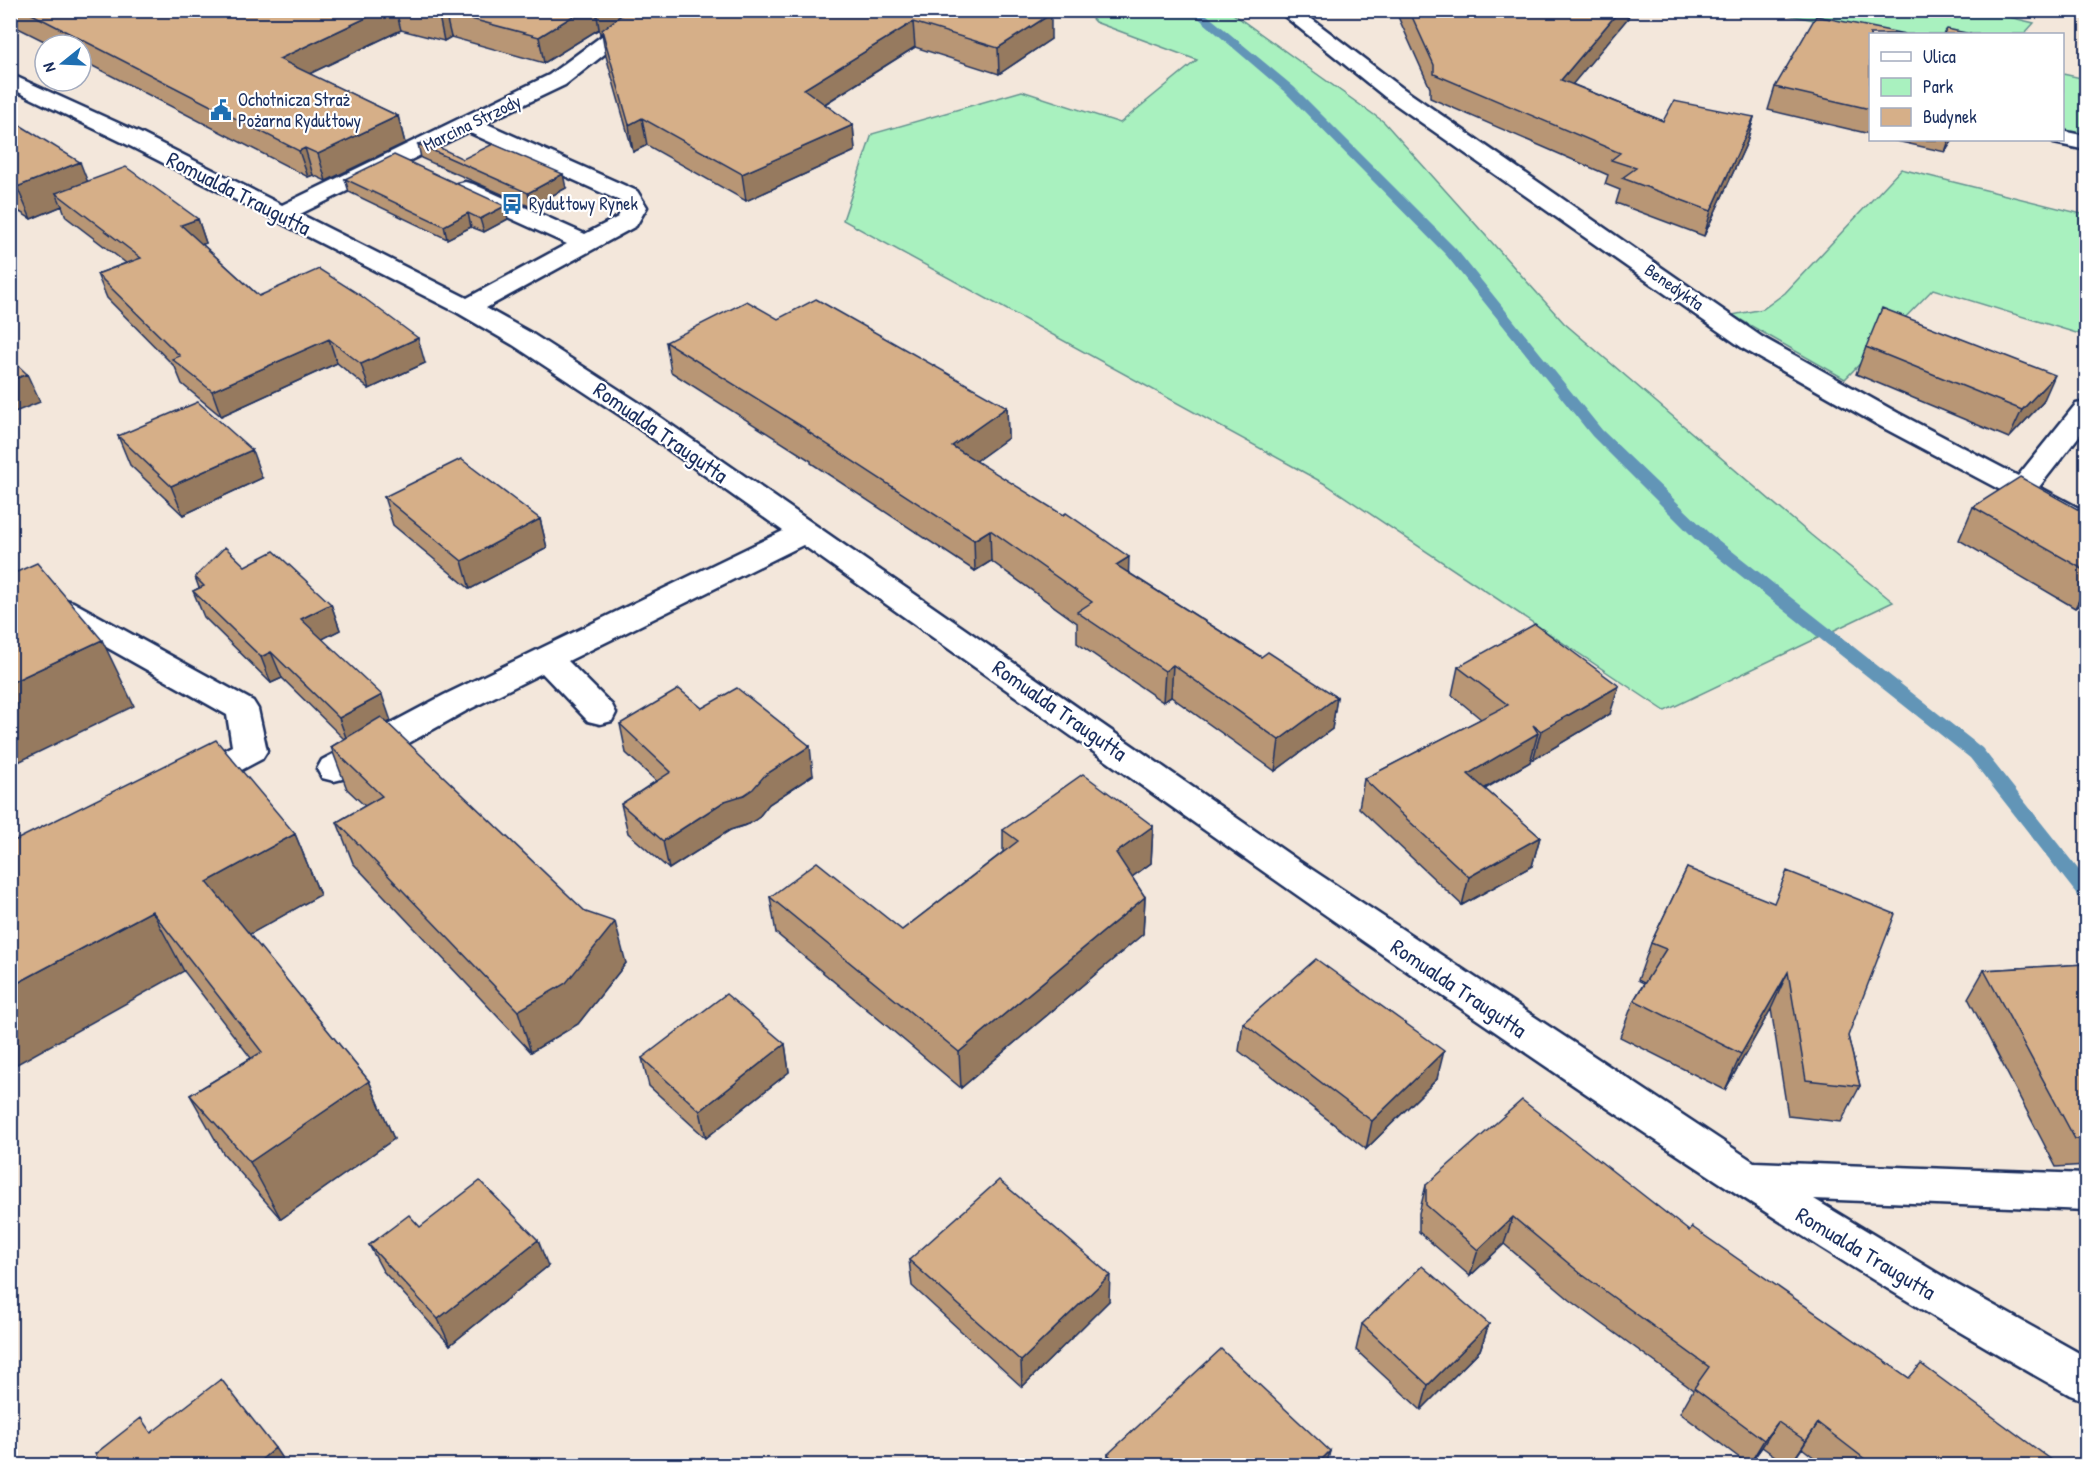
<svg xmlns="http://www.w3.org/2000/svg" width="2097" height="1476" font-family="'Patrick Hand',sans-serif">
  <rect width="100%" height="100%" fill="#f3e7db"/>
  <filter id="ink" filterUnits="userSpaceOnUse"><feTurbulence type="fractalNoise" baseFrequency=".0167" numOctaves="2"/><feDisplacementMap in="SourceGraphic" scale="12" xChannelSelector="R" yChannelSelector="G"/><feConvolveMatrix kernelMatrix="1 2 1 2 8 2 1 2 1" color-interpolation-filters="sRGB"/></filter>
  <g filter="url(#ink)">
    <path fill="#a9f1bf" stroke="#62908e" stroke-width="1.5" d="M1980,10L2034,23L2024,34H1885L1769,11Z
      M1085,11H1229L1384,122L1564,323L1811,535L1893,602L1665,711L1327,485L843,220L872,134L1022,91L1120,123L1197,60L1095,22Z
      M2063,74L2086,79V136L2063,131Z
      M1901,169L2086,215V336L1933,289L1845,379L1732,315L1763,309L1785,293Z"/>
    <g fill="none" stroke-linecap="round" stroke-linejoin="round">
      <path fill="#6295b7" fill-rule="evenodd" d="M1189,10H1201L1294,87L1456,249L1602,430L1708,532L1982,748L2086,879V899L2079,897L1970,758L1696,540L1592,436L1446,255L1286,93Z"/>
      <defs>
        <path id="minor" d="M637,10H661L565,85L485,123L637,191L647,207L636,226L486,308L531,333L641,404L1296,859L1754,1162L2086,1174V1210L1814,1199L1952,1282L2086,1357V1401L2070,1395C1866,1282 1673,1154 1481,1022C1252,866 1028,705 803,545L568,661L612,705L616,713L612,721L600,724L588,721L542,673L466,711L346,778L334,781L322,778L317,769L322,760L444,695L783,531L621,416L513,345L458,313L124,143L10,88V74L140,133L282,205L549,75ZM468,132L620,201L623,207L618,217L585,234L473,184L465,182L457,184L453,189L457,194L567,244L467,298L300,214Z
          M1277,10H1300L1401,87L1762,337L1898,413L2018,476L2076,404L2086,402V427L2039,487L2086,512V533L2076,530L1878,425L1744,349L1385,97Z
          M2062,131L2086,136V150L2054,143L2052,140H2062Z
          M62,599L73,602L253,701L258,709L267,751L262,759L204,790L192,793L180,790L175,781L180,772L232,746L227,715L60,621L10,639V617Z"/>
      </defs>
      <use href="#minor" stroke="#1b2f5e" stroke-width="5"/>
      <use href="#minor" fill="#fff" fill-rule="evenodd"/>
    </g>
    <path fill="#b89675" stroke="#1b2f5e" stroke-width="1.5" d="M10,10H1039L1051,39L999,74L915,47L825,104L853,125L855,151L746,201L647,145L633,152L606,56L602,33L600,34L599,29L544,63L451,37L444,41L401,30L309,74L398,116L405,143L326,181L313,175L308,177L81,60V45H52L10,24Z
      M1395,10H1633L1629,14L1628,18L1572,84L1663,121L1754,117L1747,142L1704,236L1616,203L1620,190L1605,184L1608,175L1430,98V88Z
      M1870,34V134L1768,110L1775,87Z
      M10,119L87,181L198,219L206,243L202,244L259,296L425,363L369,389L337,363L221,416L182,384L175,367L107,298L97,274L126,263L66,217L62,206L31,219L10,206Z
      M1892,140H1953L1945,152Z
      M418,144L463,159L566,188L531,207L421,158Z
      M345,179L508,219L484,232L471,227L447,239L349,192Z
      M778,319L1007,407L1008,438L976,461L1129,573L1261,657L1337,697L1332,729L1275,771L1171,697L1163,702L1077,643V623L991,561L975,571L811,463V461L671,372L666,342Z
      M1866,347L2043,402L2009,438L1856,374Z
      M118,436L262,478L183,515L130,465Z
      M384,497L540,519L547,548L470,589L393,525Z
      M2086,499V606L2082,603L2075,608L1959,540L1973,507L2079,510Z
      M245,566L331,604L340,630L322,639L391,721L387,723L626,963L578,1024L531,1052L353,863L337,822L365,806L347,789L331,747L344,739L282,678L271,683L204,617L193,591L199,588L195,577Z
      M1458,667L1610,714L1533,760L1531,758L1530,762L1485,789L1540,837L1532,866L1462,905L1359,808L1364,779L1481,719L1452,695Z
      M702,708L813,775L769,804L758,818L749,824L730,830L669,869L628,833L621,804L656,781L626,753L620,724Z
      M1153,826L1151,863L1132,877L1145,897L1143,934L961,1088L776,933L770,897L902,930L1003,852V830Z
      M295,834L320,895L249,934L369,1081L394,1139L281,1219L223,1153L190,1095L251,1058L184,971L10,843Z
      M1687,868L1848,1036L1860,1086L1841,1122L1788,1116L1771,1009L1725,1090L1620,1037L1634,1000L1644,983L1638,980L1651,943Z
      M2086,964V1165L2056,1167L1968,998L1984,970Z
      M1243,1023L1437,1079L1366,1149L1239,1051Z
      M785,1044L789,1072L706,1138L649,1086L642,1058Z
      M1426,1185L1689,1231L1909,1378L2060,1466H1825L1802,1448L1789,1466L1762,1447L1749,1465L1680,1413L1693,1390L1570,1300L1504,1244L1470,1276L1419,1232V1213Z
      M369,1245L548,1266L450,1345L383,1271Z
      M909,1260L1109,1301L1022,1387L912,1286Z
      M1362,1324H1489L1480,1350L1421,1410L1356,1350Z
      M1330,1451L1326,1466H1107L1108,1454Z"/>
    <path fill="#967a5f" stroke="#1b2f5e" stroke-width="1.5" d="M383,10H396L401,30L286,85L279,59Z
      M583,10H596L599,29L544,63L539,37Z
      M596,10H633L600,34Z
      M1620,10H1633L1629,14L1628,18L1556,104L1561,80Z
      M445,12L451,37L444,41L439,16Z
      M1051,14V39L999,74L998,48Z
      M913,22L915,47L807,115L804,89Z
      M398,116L405,143L326,181L318,154Z
      M1754,117L1747,142L1704,236L1711,211Z
      M642,118L647,145L633,152L629,125Z
      M853,125L855,151L746,201L742,174Z
      M1949,140H1953L1945,152Z
      M305,148L313,175L308,177L299,151Z
      M80,162L92,193H56L62,206L31,219L17,187Z
      M563,174L566,188L531,207L528,193Z
      M505,206L508,219L484,232L480,219Z
      M468,213L471,227L447,239L444,226Z
      M198,219L206,243L190,249L181,225Z
      M418,338L425,363L369,389L361,364Z
      M329,339L337,363L221,416L212,391Z
      M27,374L40,402L10,414V381Z
      M2055,375L2043,402L2009,438L2022,410Z
      M1007,407L1008,438L954,477L952,446Z
      M252,450L262,478L183,515L171,486Z
      M540,519L547,548L470,589L462,561Z
      M990,530L991,561L975,571L974,540Z
      M1129,557L1128,588L1116,565Z
      M2086,586V594L2082,603L2075,608Z
      M331,604L340,630L311,645L301,619Z
      M102,640L134,706L10,766V683Z
      M271,652L282,678L271,683L261,657Z
      M1173,665L1171,697L1163,702L1165,671Z
      M1619,686L1610,714L1533,760L1541,731Z
      M382,695L391,721L348,743L339,718Z
      M1337,697L1332,729L1275,771L1279,740Z
      M1538,733L1530,762L1461,802L1468,774Z
      M810,746L813,775L769,804L758,818L749,824L730,830L669,869L663,841Z
      M1153,826L1151,863L1115,889L1116,853Z
      M295,834L320,895L236,942L207,882Z
      M1540,837L1532,866L1462,905L1469,877Z
      M1145,897L1143,934L961,1088L959,1052Z
      M152,911L184,971L10,1068V987Z
      M615,922L626,963L578,1024L531,1052L518,1011Z
      M1788,972L1771,1009L1725,1090L1741,1054Z
      M785,1044L789,1072L706,1138L700,1111Z
      M1444,1051L1437,1079L1366,1149L1372,1121Z
      M369,1081L394,1139L281,1219L250,1162Z
      M1513,1217L1504,1244L1470,1276L1478,1250Z
      M538,1240L548,1266L450,1345L438,1319Z
      M1110,1275L1109,1301L1022,1387L1021,1361Z
      M1489,1324L1480,1350L1421,1410L1428,1385Z
      M1778,1422L1762,1447L1749,1465L1764,1440Z
      M1818,1423L1802,1448L1790,1466L1806,1441Z
      M275,1448L287,1466H254Z
      M1330,1451L1326,1466H1315Z"/>
    <path fill="#d6af88" stroke="#1b2f5e" stroke-width="1.5" d="M24,10H383L279,59L398,116L318,154L305,148L299,151Z
      M417,10H583L539,37L445,12L439,16Z
      M628,10H1039L1051,14L998,48L913,22L804,89L853,125L742,174L642,118L629,125L602,30Z
      M1409,10H1620L1561,80L1663,121L1674,101L1754,117L1711,211L1622,178L1636,168L1611,160L1620,153L1434,74V65Z
      M1816,16L1905,34H1870V109L1775,87Z
      M1947,29L1971,34H1943Z
      M10,119L80,162L17,187L10,183Z
      M426,141L463,159L493,144L563,174L528,193L418,144Z
      M394,155L505,206L480,219L468,213L444,226L345,179Z
      M126,167L198,219L181,225L259,296L319,269L360,295L418,338L361,364L329,339L212,391L172,359L180,356L97,274L141,258L56,193Z
      M816,299L1007,407L952,446L1063,515L1066,513L1129,557L1116,565L1261,657L1268,652L1337,697L1279,740L1173,665L1165,671L1077,612L1092,602L990,530L974,540L808,432L809,431L666,342L747,301L778,319Z
      M1882,308L2055,375L2022,410L1866,347Z
      M10,358L27,374L10,381Z
      M198,402L252,450L171,486L118,436Z
      M461,459L540,519L462,561L384,497Z
      M2020,477L2079,510L2086,499V571L1973,507Z
      M225,547L245,566L274,551L331,604L301,619L382,695L339,718L271,652L261,657L193,591L204,586L195,577Z
      M37,563L102,640L10,683V575Z
      M1535,624L1619,686L1541,731L1533,725L1538,733L1468,774L1540,837L1469,877L1364,779L1508,705L1458,667Z
      M737,688L810,746L765,775L753,789L744,795L725,801L663,841L621,804L671,772L620,724L679,689L702,708Z
      M381,717L586,912L615,922L566,983L518,1011L337,822L382,796L331,747Z
      M216,740L295,834L207,882L369,1081L250,1162L190,1095L262,1052L152,911L10,987V843Z
      M1083,774L1153,826L1116,853L1145,897L959,1052L770,897L817,862L902,930L1018,841L1003,830Z
      M1687,868L1774,903L1787,871L1895,914L1848,1036L1860,1086L1806,1080L1788,972L1741,1054L1634,1000L1666,949L1651,943Z
      M1316,959L1444,1051L1372,1121L1243,1023Z
      M2086,964V1138L2075,1139L1984,970Z
      M726,994L785,1044L700,1111L642,1058Z
      M1522,1100L1689,1231L1692,1227L1909,1378L1921,1364L2060,1466H1874L1818,1423L1806,1441L1778,1422L1764,1440L1694,1388L1709,1367L1580,1273L1513,1217L1478,1250L1426,1205V1185Z
      M999,1180L1110,1275L1021,1361L909,1260Z
      M480,1181L538,1240L438,1319L369,1245L409,1215L420,1227Z
      M1422,1266L1489,1324L1428,1385L1362,1324Z
      M1221,1349L1330,1451L1315,1466H1119L1108,1454Z
      M221,1379L275,1448L254,1466H103L95,1454L141,1418L151,1433Z"/>
  </g>
  <defs>
    <symbol id="civic-bare" viewBox="-9 -9 18 18"><path d="M-.6-6.5H3V-4.5H.6V-3L4-1V1h2V6H-6V1h2V-1L-.6-3ZM-1.2 2.5V6h2.4V2.5Z" fill="#1f6fb2" stroke="#fff" stroke-width="2.5" paint-order="stroke"/></symbol>
    <symbol id="bus-bare" viewBox="-9 -9 18 18"><path d="M-5-6H5V4H4V6H2V4H-2V6H-4V4H-5ZM-3.5-4V0h7V-4ZM-3.5 1.2v1.5H-2V1.2ZM2 1.2v1.5H3.5V1.2Z" fill="#1f6fb2" stroke="#fff" stroke-width="2.5" paint-order="stroke"/></symbol>
  </defs>
  <g fill-rule="evenodd">
    <use href="#civic-bare" x="206" y="95" width="30" height="30"/>
    <use href="#bus-bare" x="497" y="189" width="30" height="30"/>
  </g>
  <g text-anchor="middle" stroke-width="4.5" stroke-linejoin="round" paint-order="stroke">
    <g font-size="18" fill="#1b2f5e" stroke="#fff" text-anchor="start">
      <text x="238" y="106">Ochotnicza Straż<tspan x="238" dy="21">Pożarna Rydułtowy</tspan></text>
      <text x="529" y="210">Rydułtowy Rynek</text>
    </g>
    <g font-size="18" fill="#1b2f5e" stroke="#fff">
      <text transform="translate(472 123) rotate(-26)" y="6">Marcina Strzody</text>
      <text transform="translate(1674 287) rotate(35)" y="6">Benedykta</text>
    </g>
    <g font-size="22" fill="#1b2f5e" stroke="#fff">
      <text transform="translate(239 193) rotate(27)" y="8">Romualda Traugutta</text>
      <text transform="translate(661 432) rotate(35)" y="8">Romualda Traugutta</text>
      <text transform="translate(1060 710) rotate(35)" y="8">Romualda Traugutta</text>
      <text transform="translate(1459 988) rotate(34)" y="8">Romualda Traugutta</text>
      <text transform="translate(1866 1253) rotate(31)" y="8">Romualda Traugutta</text>
    </g>
  </g>
  <rect width="2097" height="1476" fill="none" stroke="#fff" stroke-width="36"/>
  <rect x="18" y="18" width="2061" height="1440" fill="none" stroke="#1b2f5e" stroke-width="2" filter="url(#ink)"/>
  <rect x="1869" y="33" width="195" height="108" fill="#ffffff" stroke="#a4acbf" stroke-width="1.5"/>
  <rect x="1881" y="52" width="30" height="9" fill="#ffffff" stroke="#a4acbf" stroke-width="1.5"/>
  <text x="1923" y="63" font-size="18" fill="#1b2f5e">Ulica</text>
  <rect x="1881" y="78" width="30" height="18" fill="#a9f1bf" stroke="#a4acbf" stroke-width="1.5"/>
  <text x="1923" y="93" font-size="18" fill="#1b2f5e">Park</text>
  <rect x="1881" y="108" width="30" height="18" fill="#d6af88" stroke="#a4acbf" stroke-width="1.5"/>
  <text x="1923" y="123" font-size="18" fill="#1b2f5e">Budynek</text>
  <g transform="translate(63 63) rotate(252)"><circle r="28" fill="#ffffff" stroke="#a4acbf" stroke-width="1.5"/>
  <path d="M0-4.5L10 22L0 15L-10 22Z" fill="#1f6fb2"/>
  <text y="-9" font-size="16" font-weight="bold" text-anchor="middle" fill="#1b2f5e">N</text>
  </g>
</svg>
